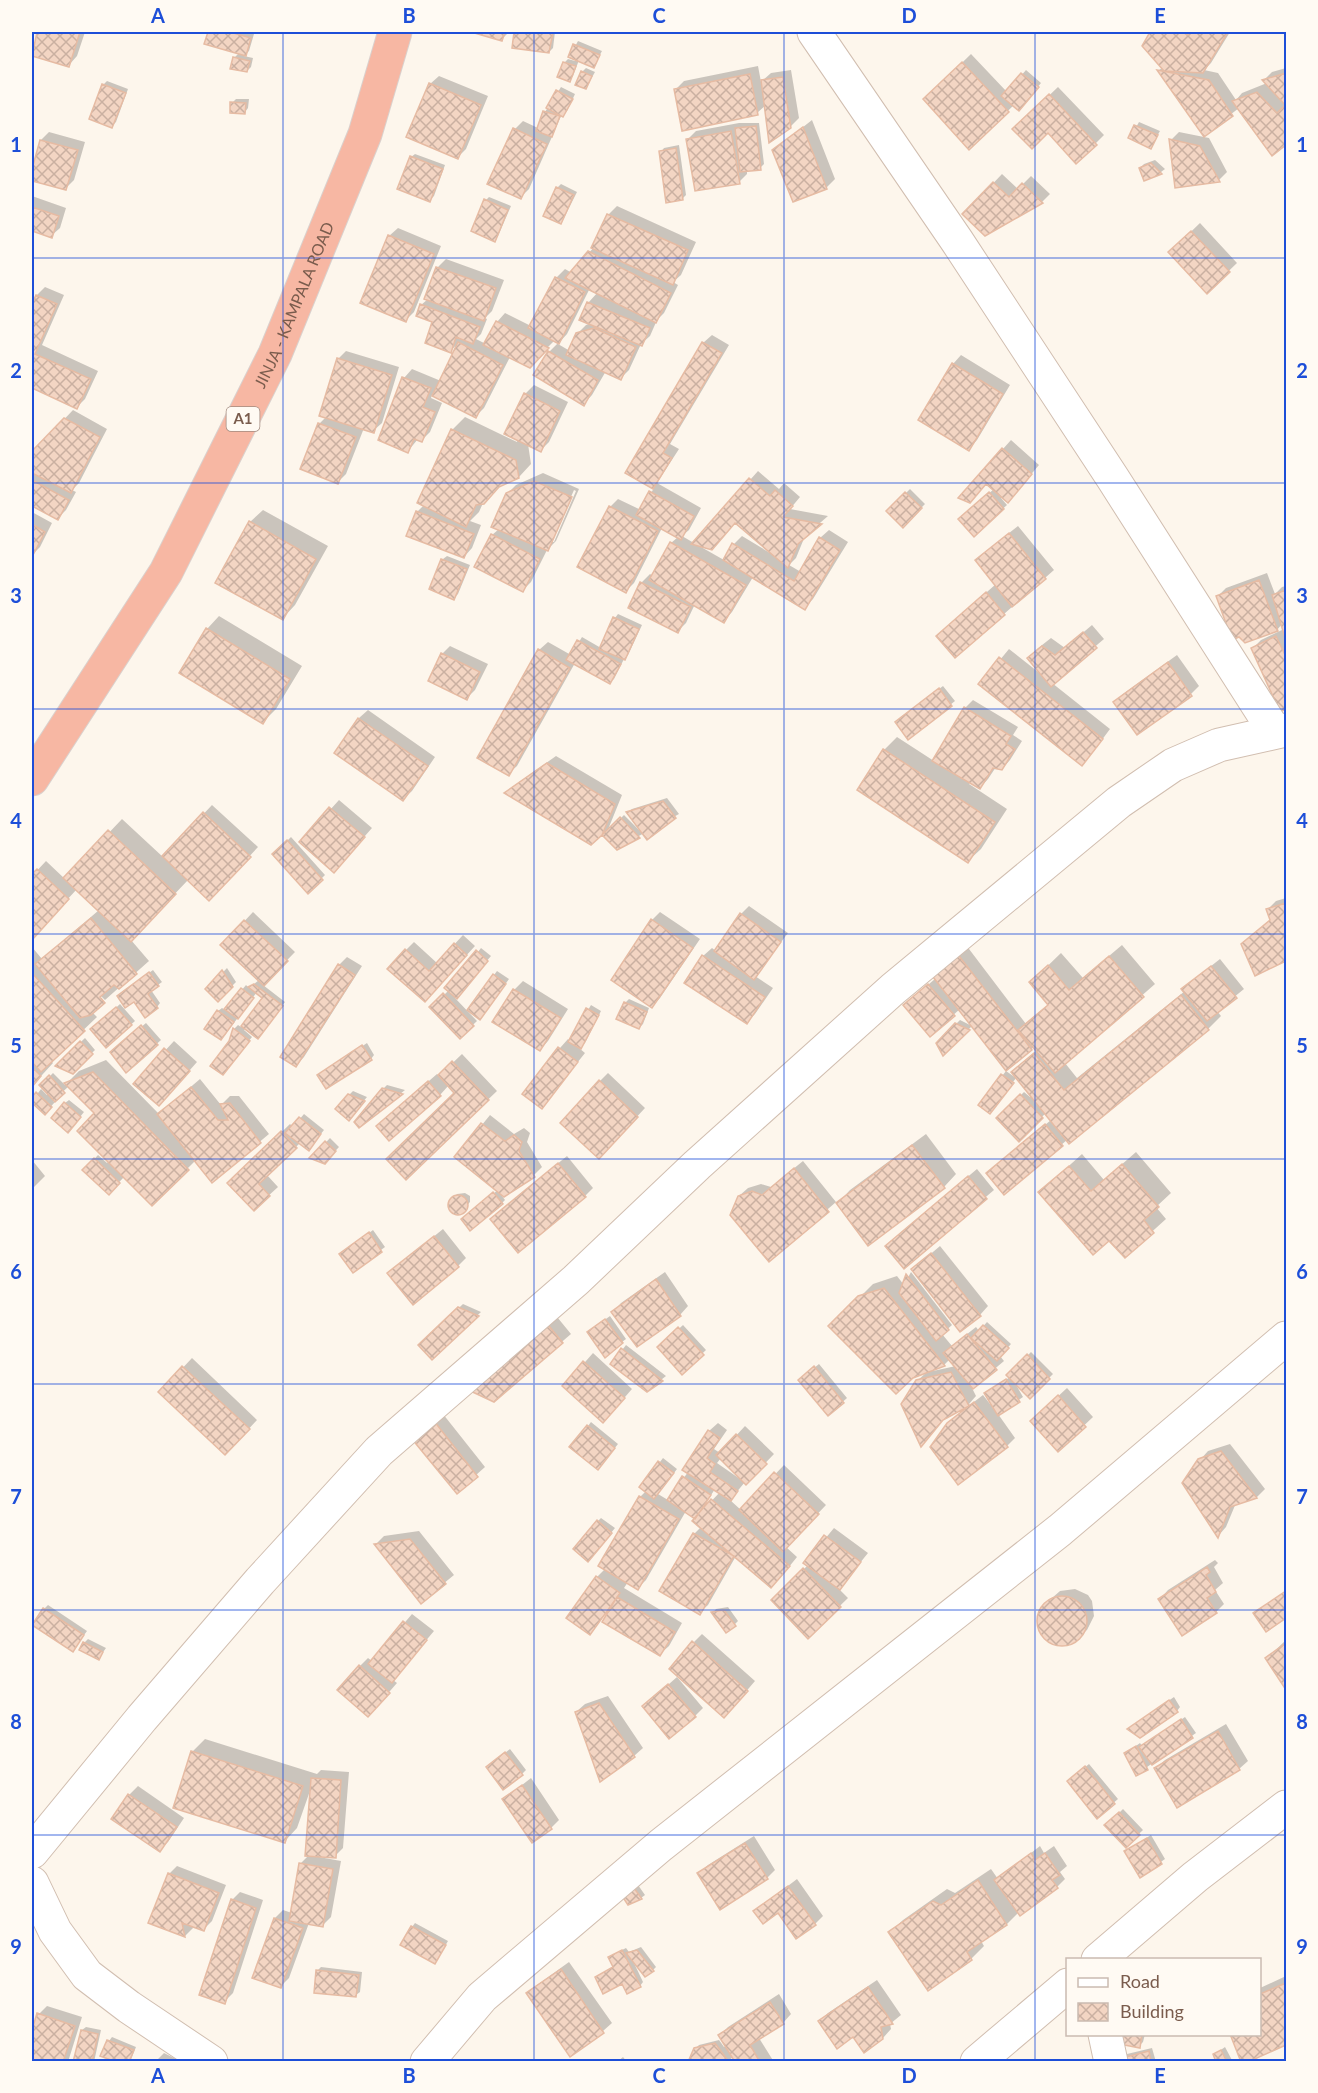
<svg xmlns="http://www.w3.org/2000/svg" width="1318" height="2093" font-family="Lato,sans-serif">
  <defs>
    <pattern id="building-cross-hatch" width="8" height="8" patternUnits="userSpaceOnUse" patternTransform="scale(1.5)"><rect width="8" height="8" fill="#f3d5c3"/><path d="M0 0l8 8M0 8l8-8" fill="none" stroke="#cab0a1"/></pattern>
  </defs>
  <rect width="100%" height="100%" fill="#fdf6ec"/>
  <path fill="#0003" fill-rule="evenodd" d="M39,32H85L77,56L69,65L32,54Z
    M210,32H245L254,34L249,51L244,56L253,58L251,67L247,71L234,58L239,53L206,43Z
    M476,32H509L502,39Z
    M516,32H555L553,48L549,52L514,46Z
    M1152,32H1230L1211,63L1204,70L1218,73L1236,100L1242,93L1267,83L1264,80L1272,72L1286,68V143L1272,154L1239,108L1204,135L1159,70L1162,68L1144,45Z
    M578,41L602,51L594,66L579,60L573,76L569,80L564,63L568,59L575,61L576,59L570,56Z
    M971,54L1007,92L1026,70L1041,83L1023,105H1014L969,148L925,99Z
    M758,66L761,82L771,73L791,70L799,118L790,127L766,105L757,113L675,90L684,81Z
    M586,68L595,72L586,88L582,72Z
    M439,76L488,96L466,149L458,157L430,84Z
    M107,81L128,89L116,122L112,126L103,85Z
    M561,87L575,94L567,111L562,114L529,189L521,197L515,129L523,121L538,128L545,112Z
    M1058,87L1104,135L1077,162L1048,131L1014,129Z
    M236,99H249L248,108L245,112L232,103Z
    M812,120L835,179L826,188L774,150Z
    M1139,122L1160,131L1151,147L1130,138Z
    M739,123H759L764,164L760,168L747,170V174L739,182L688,139L696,131Z
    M49,132L85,142L74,180L66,188L32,179L41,140Z
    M1179,132L1209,138L1227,172L1219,180L1176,186L1171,140Z
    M679,145L686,195L682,199L661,152L664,148Z
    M415,154L445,165L434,196L430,200L411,157Z
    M1155,160L1165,169L1161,172L1144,179L1140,168L1144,164Z
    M1002,174L1018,189L1031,176L1050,194L1042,202L985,234L964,214Z
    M561,184L577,192L564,218L561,222L557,188Z
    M32,196L66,208L60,228L51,236L32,230Z
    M489,197L511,206L498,236L495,240L486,200Z
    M617,206L696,242L681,275L673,282L678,285L664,313L657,320L650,336L641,344L629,370L621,378L606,371L592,395L584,404L549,352L559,342L555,340L529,366L510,357L484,408L476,416L432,395L431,398L442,403L430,432L422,440L418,439L408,451L404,378L412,369L441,381L460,342L450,351L434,321L421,305L428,299L438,267L446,259L504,280L492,311L485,318L487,319L481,334L476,339L486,344L497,322L505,313L531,326L556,278L565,269L572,273L594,247L609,214ZM590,288L598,292L588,303L591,323L586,325L577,334L570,351L558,344L567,334Z
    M1200,223L1237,263L1207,292L1170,252Z
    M398,228L441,246L414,312L406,320L389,236Z
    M45,287L64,295L42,345L98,371L85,399L77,407L32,387V308L37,295Z
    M712,335L729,345L670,444L679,449L657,483L701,508L689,530L682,536L694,543L758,471L779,489L784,483L800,497L790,509L828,516L805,536L796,558L789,565L801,572L820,538L829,530L848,542L813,599L804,608L753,577L732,612L724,621L695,604L686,623L678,631L641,583L650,574L653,576L671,543L678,537L662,528L634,583L626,591L610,507L618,499L641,510L654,488L627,472L703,343ZM736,522L771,552L770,553L742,536L734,544L724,560L701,547Z
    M346,351L399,367L382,423L373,431L364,428L346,474L338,482L319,424L326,417L338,359Z
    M961,355L1010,385L977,440L969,449L953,364Z
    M534,385L568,402L549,442L541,450L528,444L531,464L519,477L501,485L483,503L479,512L470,521L481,525L472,548L464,557L417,512L424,505L452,430L465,417L517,442L525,394Z
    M73,410L107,429L79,483L72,490L76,492L66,510L58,518L32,504V453Z
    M1011,440L1039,465L1016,492L1001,498L1007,505L974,535L964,515L994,489L987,483L960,497Z
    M543,473L579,489L556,541L547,550L531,582L523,590L492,535L499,529L507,494L516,485ZM574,490L576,491L554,542H551Z
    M910,489L925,504L903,526L888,511Z
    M263,510L328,546L295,605L283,618L250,522Z
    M32,512L52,523L40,547L32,555Z
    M1018,526L1054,570L1004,614L946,628L996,584L985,552Z
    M447,556L470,565L458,594L454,598L431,588L443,559Z
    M1267,573L1275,594L1282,587L1286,586V708L1281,710L1252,649L1261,640L1284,629L1282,624L1277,630L1217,597L1226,588Z
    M618,614L642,625L628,655L624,659L614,679L610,682L575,663L517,766L508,774L539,650L548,642L571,655L582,637L601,648L615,618Z
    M219,616L302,666L276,709L263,722L207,629Z
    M1092,625L1104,639L1052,683L1110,729L1090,756L980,684L1009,649L1042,675L1029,658L1037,649L1051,638L1065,648Z
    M450,646L488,664L475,690L467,698L442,654Z
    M1177,655L1199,686L1191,694L1115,702L1123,694Z
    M943,686L955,701L909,738L900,718Z
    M973,700L1018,727L1013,735L1022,741L1010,760L1002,769L996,767L988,779L980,788L970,782L969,784L1007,809L981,849L968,861L859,789L884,750L897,737L934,761L965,708Z
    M368,710L435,757L412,791L403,799L336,752L359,718Z
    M556,756L622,795L607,832L624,815L639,830L641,829L628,812L632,809L667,798L679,814L617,848L602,832L507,793L515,785Z
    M339,800L372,828L342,862L301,842Z
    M212,805L258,847L217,891L188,880L131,940L149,961L105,1000L96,991L92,1012L97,1017L51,1061L53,1063L32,1086V947L42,959L99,910L77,889L32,938V876L46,861L65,879L122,819L163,857Z
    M291,837L325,875L308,892L274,854Z
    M1286,898V960L1255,974L1271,919L1268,909L1276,901Z
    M749,906L788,933L755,976L773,988L755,1014L747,1022L703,956L712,948L716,951L741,914Z
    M253,912L295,952L263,985L285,1002L261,1033L246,1028L244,1030L252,1037L226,1070L230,1042L235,1028L238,1025L241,1027L264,998L257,992L225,1035L218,1011L222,1008L225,1010L246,985L249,988L259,980L222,945Z
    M660,912L700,939L660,998L652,1006V920Z
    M463,935L475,946L433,992L406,950L414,942L437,963Z
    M966,945L1026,1024L1049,1004L1031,982L1061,953L1083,978L1122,945L1155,984L1065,1063L1077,1078L1185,991L1183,989L1192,981L1220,959L1244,989L1217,1011L1221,1016L1208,1029L1069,1142L1067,1140L1004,1193L996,1165L1051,1120L1046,1113L1019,1139L998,1118L1024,1092L1030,1097L1032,1096L1013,1072L1037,1050L1034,1047L1006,1069L960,1009L931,1035L914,997L936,978Z
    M481,948L491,956L455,998L477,1021L460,1037L432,1007L449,990Z
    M347,957L362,966L304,1057L296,1066L339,965Z
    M227,968L236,982L218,1000L207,989Z
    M153,970L162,982L151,990L160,1003L157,1007L134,1000L123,992Z
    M497,971L509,979L484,1014L494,975Z
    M523,981L568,1009L548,1041L540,1050L494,1022L514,990Z
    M629,999L649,1008L643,1024L639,1028L625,1003Z
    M120,1004L135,1021L107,1046L96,1026Z
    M591,1005L601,1011L585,1043L579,1048L585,1053L542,1107L525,1093L560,1048L568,1039L570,1041Z
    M960,1020L972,1026L944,1054L956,1024Z
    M146,1023L161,1040L127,1071L115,1049Z
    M85,1038L95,1050L72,1072L57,1065Z
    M174,1041L197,1062L167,1096L135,1083Z
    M367,1043L374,1055L371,1059L319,1075Z
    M462,1054L497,1091L406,1178L456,1093L449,1085L440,1095L386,1118L437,1074L439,1076Z
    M106,1060L159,1114L200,1079L221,1105L230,1096H239L269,1134L213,1181L196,1160L152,1204L124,1177L109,1193L84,1170L98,1155L107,1163L109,1161L96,1113L69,1086L53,1101L55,1102L45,1113L32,1101L41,1089L47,1095L49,1093L41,1085L53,1073L65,1085L79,1071Z
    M1006,1071L1016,1078L994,1108L980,1104Z
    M608,1073L645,1108L607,1149L600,1081Z
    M387,1085L405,1090L360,1126L383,1089Z
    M353,1091L367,1097L352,1115L349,1095Z
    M69,1100L84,1112L72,1127L65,1103Z
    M304,1114L324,1130L312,1145L300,1143L267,1175L278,1187L254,1209L229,1183L290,1124L293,1127Z
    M490,1115L514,1134L524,1128L530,1133L527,1142L542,1167L534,1175L502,1196L505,1200L502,1203L466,1215L498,1190L456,1157Z
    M926,1134L956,1174L944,1187L838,1203L850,1190Z
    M330,1138L339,1147L325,1162L312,1157Z
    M1136,1152L1171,1193L1156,1207L1166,1219L1125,1256L1110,1238L1040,1192L1082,1154L1104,1180Z
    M567,1156L593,1188L585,1196L500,1211Z
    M32,1160L45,1176L32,1189Z
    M803,1161L836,1202L769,1260L739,1196L748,1188L761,1184L771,1187Z
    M977,1169L994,1190L904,1267L895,1238Z
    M465,1193L470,1196V1202L461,1212H455L451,1208L450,1203L457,1194Z
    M443,1229L466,1258L458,1266L389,1273Z
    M373,1230L385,1247L353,1271L345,1251Z
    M940,1246L988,1306L980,1315L913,1269Z
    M665,1272L688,1306L680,1315L637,1345L613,1312L621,1303Z
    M911,1272L952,1325L942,1334L952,1346L976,1327L979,1331L987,1322L1011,1344L1000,1356L1004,1361L972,1388L976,1396L969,1404L970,1405L983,1395L990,1404L992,1402L986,1393L1010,1377L1008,1375L1031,1352L1053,1374L1030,1397L1015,1383L1023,1397L998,1414L1015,1438L1007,1446L948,1424L968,1407L917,1381L928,1371L831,1326L873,1284L897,1276L904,1285ZM950,1359L956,1366L933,1371V1369L944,1365Z
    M463,1304L481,1312L432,1358L420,1345Z
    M553,1312L571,1334L494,1400Z
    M610,1316L626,1339L622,1342L592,1329Z
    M683,1325L706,1350L683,1372L659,1347Z
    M626,1345L666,1376L647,1391L612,1363Z
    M593,1353L632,1389L611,1413L564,1386Z
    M192,1358L257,1420L234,1445L160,1392Z
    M819,1364L847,1398L829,1414L804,1376Z
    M1067,1388L1093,1417L1058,1450L1040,1413Z
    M443,1414L485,1467L457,1492L414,1440Z
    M591,1422L618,1444L601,1465L588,1426Z
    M718,1423L727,1430L714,1449L720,1453L745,1426L774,1454L746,1483L745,1482L730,1500L741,1510L784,1465L826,1505L786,1547L797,1557L780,1578L736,1556L708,1605L699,1613L661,1590L694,1534L701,1527L697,1518L686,1511L646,1580L638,1588L628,1582L624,1588L682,1623L669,1646L660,1654L608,1610L590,1633L597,1577L605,1569L640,1497L646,1491L641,1487L663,1458L677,1469L658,1494L668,1500L688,1472L709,1431ZM721,1458L740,1479L717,1463ZM715,1489L720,1492L703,1510L702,1509Z
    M1230,1444L1265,1489L1257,1497L1236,1503L1226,1527L1219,1535L1200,1460L1208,1451Z
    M601,1518L615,1528L592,1556L598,1521Z
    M834,1528L868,1553L839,1589L848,1598L808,1637L773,1600L808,1565L805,1563Z
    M419,1531L454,1575L421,1602L376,1544L384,1536Z
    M1215,1560L1218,1563L1214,1567L1223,1583L1215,1590L1224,1604L1216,1612L1160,1599L1168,1590Z
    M1075,1589L1088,1595L1092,1601L1094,1616L1087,1630L1071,1643L1063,1644L1048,1640L1040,1628L1039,1620L1044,1605L1060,1591Z
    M48,1605L87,1631L76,1646L44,1609Z
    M728,1607L738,1621L735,1624L713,1613L716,1609Z
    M412,1614L434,1631L393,1680L397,1683L376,1707L360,1666L368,1658L372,1661Z
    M702,1634L755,1681L732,1708L694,1642Z
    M88,1639L106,1648L99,1658L84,1643Z
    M1286,1640V1687L1267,1658Z
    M677,1677L703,1708L695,1716L653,1698Z
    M608,1696L643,1748L634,1756L576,1712L585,1704Z
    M1174,1697L1180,1707L1177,1711L1133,1725Z
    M1185,1717L1196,1733L1137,1774L1125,1754L1140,1743L1142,1746Z
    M1226,1724L1248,1761L1239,1769L1156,1768L1165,1760Z
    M205,1739L317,1774L321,1770L349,1772L343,1848L335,1856L319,1855V1857L341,1861L331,1917L323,1925L309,1923L289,1978L280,1987L275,1918L283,1910L292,1913L300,1864L310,1854L311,1788L297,1828L285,1841L192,1752Z
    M510,1749L526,1770L522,1774L492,1763Z
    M1089,1764L1118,1799L1098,1816L1073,1777Z
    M531,1778L559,1820L551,1828L504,1799Z
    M138,1786L184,1818L168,1842L159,1850L113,1819L129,1795Z
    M1123,1809L1143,1830L1126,1846L1107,1825Z
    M1151,1835L1165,1859L1141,1876L1126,1851Z
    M754,1836L775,1870L767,1878L699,1873L708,1865Z
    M1040,1846L1044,1853L1054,1846L1067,1866L1060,1872L1065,1879L1057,1887L1019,1912L1007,1924L981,1941L984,1946L971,1959L928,1989L890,1932L903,1920L947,1889L955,1893L991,1869L998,1879Z
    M177,1866L226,1885L212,1921L204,1929L192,1925L193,1928L185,1936L150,1922L169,1874Z
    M797,1879L823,1916L815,1924L779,1911H755Z
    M638,1885L645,1895L641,1898L624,1896Z
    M240,1892L263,1900L233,1993L224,2002L232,1900Z
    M415,1923L448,1941L438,1958L412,1927Z
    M641,1947L656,1967L653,1970L634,1963L643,1982L640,1986L596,1977L614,1966L610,1957L614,1954L626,1948L629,1952Z
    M569,1962L612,2023L603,2031L570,2055L528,1993L537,1985Z
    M321,1967L362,1972L360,1992L356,1995L317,1971Z
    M1286,1976V2043L1244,2062L1260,2034V1988Z
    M877,1980L901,2015L890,2024L891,2029L883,2038L820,2021L828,2013Z
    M779,1994L791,2014L783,2023L759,2038L774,2062H736L733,2057L727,2062L695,2049L699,2045L719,2040L724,2047L726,2046L720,2035L728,2027Z
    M47,2006L82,2017L68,2062H32V2022H36L39,2014Z
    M86,2027L101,2030L94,2062H75L82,2030Z
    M1123,2034H1145L1143,2042L1139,2046Z
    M112,2037L136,2047L130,2062H112L109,2041Z
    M1225,2047L1233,2062H1218L1215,2054Z
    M1152,2048L1156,2062H1124L1123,2058L1127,2054Z
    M164,2053L182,2062H155Z
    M623,2057L627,2062H617Z"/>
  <path fill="url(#building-cross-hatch)" stroke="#e6bba3" stroke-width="1.5" d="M37,32H80L69,67L32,56Z
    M208,32H230L251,38L246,56L204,44Z
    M471,32H505L502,41Z
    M514,32H553L549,53L512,48Z
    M1150,32H1182L1188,35L1190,32H1228L1203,73L1164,71L1142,46Z
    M573,44L600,55L594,68L568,57Z
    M233,57L250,61L247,72L230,69Z
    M563,62L576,66L570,82L557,77Z
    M962,62L1009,112L969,150L923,99Z
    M1157,70L1209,80L1233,116L1204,137Z
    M581,71L592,76L586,89L575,85Z
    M1021,73L1039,87L1019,111L1001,96Z
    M1286,73V145L1272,156L1232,101L1257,92L1277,113L1285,105L1262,80Z
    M750,74L758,115L682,131L674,89Z
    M783,77L791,128L769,143L761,80Z
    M429,83L481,105L458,159L406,137Z
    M102,84L126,93L112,128L89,119Z
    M556,90L573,99L563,117L546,108Z
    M1049,94L1097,145L1076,164L1048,133L1032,149L1012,129Z
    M230,102L246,103L245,114L230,113Z
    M543,111L560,116L552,137L536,131Z
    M1134,125L1158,135L1151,149L1128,138Z
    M756,126L761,170L740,172L735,128Z
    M803,127L827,189L793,202L772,150Z
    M513,128L547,144L521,199L487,184Z
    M731,131L740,184L695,191L686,139Z
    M1169,139L1200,146L1220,182L1175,188Z
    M40,140L78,150L66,190L32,181V169Z
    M676,148L683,200L666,203L659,151Z
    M410,156L443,169L430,202L397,189Z
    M1151,163L1162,174L1144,181L1139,168Z
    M993,182L1009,197L1022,183L1043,203L985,236L962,214Z
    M556,187L574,195L561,224L543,216Z
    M484,199L508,210L495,242L471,231Z
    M32,207L59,216L52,238L32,231Z
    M607,214L688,250L673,285L591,248Z
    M1191,231L1230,272L1207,294L1168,252Z
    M388,235L434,254L406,322L360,303Z
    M588,251L671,293L656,323L565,278Z
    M436,267L496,288L484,321L424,299Z
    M555,277L585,292L559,344L528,328Z
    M36,295L57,304L35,354L91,379L77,409L32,388V304Z
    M587,302L650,328L642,346L579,320Z
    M420,304L480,327L473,344L456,337L451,353L425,343L432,322L416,316Z
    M496,321L549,348L530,368L483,345Z
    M594,328L636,347L621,380L566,355L576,333Z
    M458,342L503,365L476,418L432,396Z
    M702,342L722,353L663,453L672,458L653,489L625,473Z
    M548,351L598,380L584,406L533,375Z
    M337,358L392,375L374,433L319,416Z
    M952,363L1003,394L969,451L918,420Z
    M402,377L431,388L423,407L435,412L422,442L414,439L408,453L378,440Z
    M524,393L560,411L541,452L504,434Z
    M64,418L100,437L71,493L32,473V451Z
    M318,423L356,437L338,484L300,469Z
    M451,429L516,460L519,478L499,487L484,504L476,505L466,527L417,503Z
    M1002,448L1032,474L1008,503L986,484L970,503L958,498Z
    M749,478L770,496L775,490L793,506L783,517L822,524L798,544L788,568L735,523L712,550L691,544Z
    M32,480L69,500L58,520L32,506Z
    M534,481L572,497L548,551L491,527L506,493Z
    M649,491L694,516L681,540L636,515Z
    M905,492L922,508L903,528L886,511Z
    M989,492L1004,509L974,537L958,519Z
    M609,506L658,531L626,593L577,567Z
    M416,511L474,534L464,558L406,536Z
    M249,521L316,559L283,620L215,583Z
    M32,524L45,532L32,557Z
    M1009,533L1046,579L1012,607L975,560Z
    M491,534L540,559L523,592L474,567Z
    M819,537L840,550L805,610L723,560L732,543L794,581Z
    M670,542L746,585L724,623L649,580Z
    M441,559L467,569L454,600L429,589Z
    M1259,580L1278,631L1245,643L1239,637L1232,640L1216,596Z
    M640,582L691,607L678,633L628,608Z
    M1286,590V641L1272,595Z
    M986,592L1005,615L955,658L936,636Z
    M613,617L639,629L625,660L599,649Z
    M206,628L290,679L263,724L179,673Z
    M1083,632L1097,648L1051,687L1027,658L1042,646L1055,655Z
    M1276,636L1286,657V709L1280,712L1251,648Z
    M577,640L621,664L610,684L566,660Z
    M538,649L570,668L509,776L477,758Z
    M441,653L480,672L467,700L428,681Z
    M999,657L1103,739L1082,766L978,684Z
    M1168,662L1192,696L1137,735L1113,702Z
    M939,688L952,706L908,740L895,722Z
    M964,707L1011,736L1006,744L1015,749L1002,770L993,768L980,789L932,761Z
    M358,718L428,766L403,801L334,753Z
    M883,749L995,822L968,863L857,790Z
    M547,763L615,804L602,835L591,845L504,793Z
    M663,801L676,818L647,840L626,812Z
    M329,807L365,837L334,873L299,842Z
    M203,812L251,857L209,901L162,856Z
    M620,817L640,838L617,850L602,835Z
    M108,830L176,894L131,942L63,878Z
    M287,840L323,880L308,894L272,854Z
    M37,869L69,899L32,940V874Z
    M1286,903V961L1255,976L1241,944L1270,920L1266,909Z
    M740,913L781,942L754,980L714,951Z
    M91,918L137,974L119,989L114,985L100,997L105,1003L91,1015L80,1018L35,964Z
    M651,919L693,948L652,1008L611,980Z
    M244,920L288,961L264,986L220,945Z
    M454,943L467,955L425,1002L387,969L405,949L429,971Z
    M476,950L488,961L457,999L444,988Z
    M956,952L1032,1050L1006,1071L930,973Z
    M702,955L765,997L747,1024L684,983Z
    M1109,956L1144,997L1055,1073L1018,1030L1048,1005L1029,982L1048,965L1069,990Z
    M338,964L355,975L296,1067L280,1057Z
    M1211,966L1237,998L1207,1021L1181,989Z
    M222,970L233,987L218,1002L205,989Z
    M149,972L159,986L148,994L158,1008L145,1018L134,1002L125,1008L117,996Z
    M32,973L85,1031L41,1072L32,1062Z
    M493,974L506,984L480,1020L467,1010Z
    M254,984L283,1006L258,1039L241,1026L262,998L248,987Z
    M928,984L955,1016L930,1037L903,1005Z
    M241,988L254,998L238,1019L224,1009Z
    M513,989L561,1018L540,1051L492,1022Z
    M443,993L474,1026L460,1039L429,1007Z
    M1181,995L1209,1030L1069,1144L1011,1072L1034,1053L1064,1090Z
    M624,1002L647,1012L639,1029L616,1019Z
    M116,1007L132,1025L106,1048L90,1029Z
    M586,1008L599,1015L581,1049L568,1042Z
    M217,1010L234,1022L221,1040L204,1029Z
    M955,1023L970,1030L943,1056L936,1043Z
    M141,1025L158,1045L126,1073L110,1052Z
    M233,1028L250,1041L223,1075L210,1066L229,1041Z
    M80,1041L93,1054L73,1074L55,1066Z
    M362,1045L372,1060L326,1089L317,1075Z
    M558,1047L578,1062L542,1109L522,1094Z
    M164,1048L190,1071L159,1106L133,1084Z
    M452,1061L489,1100L406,1180L386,1159L454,1093L438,1075Z
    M32,1067L41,1076L32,1087Z
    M93,1072L189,1170L152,1206L77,1131L94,1113L64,1083Z
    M1001,1074L1014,1083L990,1114L978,1105Z
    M49,1075L65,1093L55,1102L39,1085Z
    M599,1080L638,1117L599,1159L560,1123Z
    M428,1081L441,1096L389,1141L376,1126Z
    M191,1087L218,1120H228L220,1104L230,1103L261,1143L212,1183L157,1114Z
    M382,1088L403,1094L359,1128L354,1122Z
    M36,1092L52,1107L45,1115L32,1103V1097Z
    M348,1094L365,1101L349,1121L335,1109Z
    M1020,1094L1043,1118L1019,1142L996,1118Z
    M64,1102L81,1117L68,1133L51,1118Z
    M299,1117L321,1134L309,1151L285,1133Z
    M481,1123L505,1141L514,1135L522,1142L519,1151L535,1177L504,1197L454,1157Z
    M1045,1124L1063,1146L1004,1195L986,1173Z
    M281,1131L297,1148L259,1184L270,1196L254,1211L227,1183Z
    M325,1141L336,1151L325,1164L309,1158Z
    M912,1145L945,1188L868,1246L836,1203Z
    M94,1158L120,1183L109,1195L82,1170Z
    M558,1163L586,1197L518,1253L490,1219Z
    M1122,1164L1159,1207L1144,1220L1154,1233L1125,1258L1109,1241L1093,1255L1038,1192L1069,1166L1091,1191Z
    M794,1168L829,1212L769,1262L730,1215L738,1196L752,1191L762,1195Z
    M968,1176L987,1199L904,1269L885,1246Z
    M493,1192L503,1204L470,1231L461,1219Z
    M448 1205a10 10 0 1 1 20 0a10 10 0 1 1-20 0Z
    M369,1232L382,1252L353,1273L339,1254Z
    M434,1236L459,1267L413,1305L387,1273Z
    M931,1253L981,1316L960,1332L911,1269Z
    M906,1274L949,1330L936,1341L899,1293Z
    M656,1279L681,1316L637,1347L611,1312Z
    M884,1288L945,1366L913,1378L896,1394L828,1326L858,1296Z
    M458,1307L479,1316L432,1360L418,1345Z
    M605,1319L623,1343L605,1358L587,1332Z
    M544,1320L563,1343L494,1402L464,1388Z
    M983,1325L1009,1348L997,1361L971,1338Z
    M678,1327L704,1355L682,1375L657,1347Z
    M967,1334L997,1370L973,1389L943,1353Z
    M621,1348L663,1381L647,1392L610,1364Z
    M1027,1354L1050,1379L1030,1399L1006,1375Z
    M583,1361L625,1398L603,1423L562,1386Z
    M182,1366L250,1429L225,1455L158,1392Z
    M814,1366L844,1403L828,1416L798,1380Z
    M951,1372L969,1406L943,1420L921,1447L901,1404L916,1380Z
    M1006,1379L1020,1402L998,1416L984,1393Z
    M1058,1395L1086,1427L1058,1452L1030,1421Z
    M974,1402L1008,1447L958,1485L930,1447L947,1423Z
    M434,1421L478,1477L457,1494L412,1439Z
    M587,1425L615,1448L598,1470L569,1447Z
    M708,1430L720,1438L707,1458L715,1464L710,1472L738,1491L731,1501L682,1470Z
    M736,1434L767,1464L746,1485L716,1455Z
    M1221,1451L1257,1498L1230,1507L1218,1538L1182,1483L1198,1459Z
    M658,1461L674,1473L654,1499L639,1487Z
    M774,1472L819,1514L783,1552L739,1510Z
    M682,1476L711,1495L695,1519L667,1500Z
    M639,1496L679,1519L638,1590L598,1566Z
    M711,1499L790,1566L771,1588L692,1521Z
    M597,1520L612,1533L588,1562L573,1549Z
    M693,1533L734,1556L700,1615L659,1591Z
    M824,1535L861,1562L840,1590L803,1563Z
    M410,1539L446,1584L421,1604L374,1544Z
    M1207,1567L1210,1572L1206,1575L1216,1592L1207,1598L1217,1613L1182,1636L1158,1599Z
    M803,1568L841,1607L808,1639L771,1600Z
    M596,1576L620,1593L590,1635L566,1618Z
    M1286,1591V1618L1266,1632L1253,1613Z
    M1037 1621a25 25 0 1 1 50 0a25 25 0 1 1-50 0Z
    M617,1597L675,1632L660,1656L602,1622Z
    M43,1608L84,1635L73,1652L32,1625Z
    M724,1610L736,1626L726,1633L711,1612Z
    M403,1621L427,1640L392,1683L368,1664Z
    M692,1641L748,1691L724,1718L669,1669Z
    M83,1642L103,1652L99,1660L79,1650Z
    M1286,1643V1690L1265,1658Z
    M359,1665L390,1693L368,1717L337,1690Z
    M668,1684L696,1717L669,1739L642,1706Z
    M1169,1700L1178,1712L1140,1738L1127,1729Z
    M599,1703L635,1757L600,1782L575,1712Z
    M1181,1719L1193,1738L1152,1765L1139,1747Z
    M1218,1731L1240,1770L1177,1808L1154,1768Z
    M1136,1746L1148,1770L1136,1776L1124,1753Z
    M191,1751L303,1786L285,1843L173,1808Z
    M505,1752L523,1775L503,1790L486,1767Z
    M1085,1766L1115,1804L1097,1819L1067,1781Z
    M311,1778L341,1780L336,1858L305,1856Z
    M522,1785L552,1829L532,1843L502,1799Z
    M128,1794L177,1827L160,1852L111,1819Z
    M1119,1812L1140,1835L1126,1848L1104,1825Z
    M1147,1838L1162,1864L1140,1878L1124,1851Z
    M745,1843L768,1879L720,1910L697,1873Z
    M1031,1853L1035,1860L1045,1853L1060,1875L1052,1880L1058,1888L1020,1916L994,1880Z
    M299,1863L333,1869L323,1927L289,1921Z
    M168,1873L219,1893L204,1931L182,1923L185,1937L148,1923Z
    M978,1880L1007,1925L967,1952L972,1960L928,1991L888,1932L933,1901L941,1905Z
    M788,1886L816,1925L796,1939L778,1913L763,1924L753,1911Z
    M634,1888L642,1899L628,1905L622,1896Z
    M231,1899L256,1908L225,2004L199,1995Z
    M274,1918L303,1928L281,1988L252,1978Z
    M411,1926L446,1945L435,1964L400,1945Z
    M622,1950L641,1987L627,1994L622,1984L603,1994L595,1977L613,1967L608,1957Z
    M637,1950L654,1971L645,1977L626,1953Z
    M561,1969L604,2033L570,2057L526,1993Z
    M316,1970L359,1975L356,1997L314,1993Z
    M1286,1983V2045L1248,2062H1241L1230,2034H1260V1994Z
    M868,1987L893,2024L881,2027L883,2039L864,2053L853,2037L837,2049L818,2021Z
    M770,2002L784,2024L750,2045L760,2062H735L718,2035Z
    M37,2013L75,2026L63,2062H32V2030Z
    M81,2030L98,2034L92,2062H73Z
    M1121,2034H1142L1140,2048L1119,2044Z
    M107,2040L134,2050L129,2062H111V2060L100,2056Z
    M715,2043L729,2062H688L694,2048Z
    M1221,2050L1227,2062H1216L1213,2054Z
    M1149,2051L1151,2062H1122V2058Z"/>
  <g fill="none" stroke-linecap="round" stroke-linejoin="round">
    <defs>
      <path id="street" d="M814,32L957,241L1112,477L1275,732
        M32,1852L142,1718L260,1581L379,1451L576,1280L697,1165L893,989L1119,802L1173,765L1219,745L1286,730
        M32,1883L55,1931L87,1975L129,2007L211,2062
        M1098,1960L1195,1877L1286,1807
        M1105,2034L1111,2062
        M427,2062L482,1997L661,1845L1060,1530L1286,1338
        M977,2062L1068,1985"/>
      <g id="highway">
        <path id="s1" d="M32,779L166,572L275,354L365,134L395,32"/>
      </g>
    </defs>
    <use href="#street" stroke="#d1beb0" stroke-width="35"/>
    <use href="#highway" stroke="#dad1cd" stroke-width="35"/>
    <use href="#street" stroke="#fff" stroke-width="33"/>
    <use href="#highway" stroke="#f7b7a3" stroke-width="33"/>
  </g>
  <path fill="none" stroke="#1d4ed8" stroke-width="1.5" stroke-opacity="0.55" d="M283,32V2062M534,32V2062M784,32V2062M1035,32V2062M32,258H1286M32,483H1286M32,709H1286M32,934H1286M32,1159H1286M32,1384H1286M32,1610H1286M32,1835H1286"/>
  <g text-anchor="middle" stroke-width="6" stroke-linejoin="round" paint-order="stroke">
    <rect fill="#fffaf3" stroke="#a28b7f" stroke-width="1.5" x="226.5" y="407" width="33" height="24" rx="4.5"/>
    <g font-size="15" font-weight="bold" fill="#7a5c4d">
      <text x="243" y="424">A1</text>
    </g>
    <g font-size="16" fill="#7a5c4d" stroke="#fffaf3">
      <text dy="6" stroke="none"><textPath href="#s1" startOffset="543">JINJA - KAMPALA ROAD</textPath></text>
    </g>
  </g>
  <rect width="1318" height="2093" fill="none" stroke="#fffaf3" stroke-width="66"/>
  <rect x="1066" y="1958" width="195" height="78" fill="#fffaf3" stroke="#cabbb1" stroke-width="1.5"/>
  <rect x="1078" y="1978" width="30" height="9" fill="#ffffff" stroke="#cabbb1" stroke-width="1.5"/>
  <text x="1120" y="1988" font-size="18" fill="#7a5c4d">Road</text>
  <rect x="1078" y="2003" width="30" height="18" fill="url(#building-cross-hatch)" stroke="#cabbb1" stroke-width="1.5"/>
  <text x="1120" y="2018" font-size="18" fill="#7a5c4d">Building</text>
  <rect x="33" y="33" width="1252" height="2027" fill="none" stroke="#1d4ed8" stroke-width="2"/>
  <g font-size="20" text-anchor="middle" font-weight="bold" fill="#1d4ed8">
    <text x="158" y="23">A</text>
    <text x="409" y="23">B</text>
    <text x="659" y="23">C</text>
    <text x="909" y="23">D</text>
    <text x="1160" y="23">E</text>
    <text x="16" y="152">1</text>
    <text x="1302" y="152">1</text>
    <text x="16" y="378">2</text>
    <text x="1302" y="378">2</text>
    <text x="16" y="603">3</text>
    <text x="1302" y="603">3</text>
    <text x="16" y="828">4</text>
    <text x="1302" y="828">4</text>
    <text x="16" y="1053">5</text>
    <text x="1302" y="1053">5</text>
    <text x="16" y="1279">6</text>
    <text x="1302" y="1279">6</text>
    <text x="16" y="1504">7</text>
    <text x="1302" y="1504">7</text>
    <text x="16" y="1729">8</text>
    <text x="1302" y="1729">8</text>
    <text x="16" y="1954">9</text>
    <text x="1302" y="1954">9</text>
    <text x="158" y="2083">A</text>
    <text x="409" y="2083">B</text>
    <text x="659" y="2083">C</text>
    <text x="909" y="2083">D</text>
    <text x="1160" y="2083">E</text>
  </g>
</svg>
